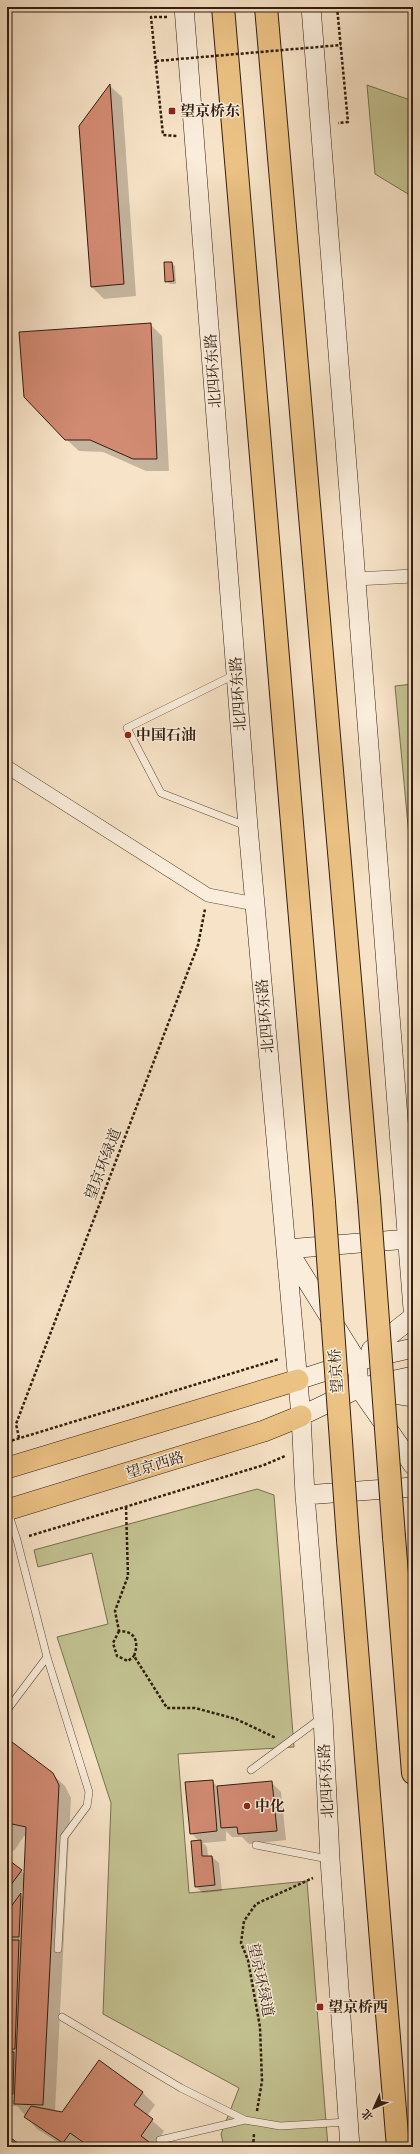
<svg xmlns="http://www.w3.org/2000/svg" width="420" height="2154" font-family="'IM FELL Great Primer','Noto Serif SC',serif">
  <rect width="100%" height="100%" fill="#f7e3c7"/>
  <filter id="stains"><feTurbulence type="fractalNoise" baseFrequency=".005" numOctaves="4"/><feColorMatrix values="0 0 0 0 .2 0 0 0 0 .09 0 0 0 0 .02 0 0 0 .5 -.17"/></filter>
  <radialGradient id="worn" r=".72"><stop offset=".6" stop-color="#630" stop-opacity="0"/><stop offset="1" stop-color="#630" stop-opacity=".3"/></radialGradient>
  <path fill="#c3c291" stroke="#7a7050" d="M367,85L413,101V197L375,174Z
    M413,684V879L395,686Z
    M257,1489L274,1495L294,1747L178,1754L189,1893L307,1881L328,2147H224L221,2134L239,2088L103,2014L111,1803L57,1637L108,1624L92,1553L38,1567L34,1550Z"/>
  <path fill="#0003" fill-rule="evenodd" d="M110,86L122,97L136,296L104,299L92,287Z
    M172,263L175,266L176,284H170L166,281Z
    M150,324L162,336L169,471H146L103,452L79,451L66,439Z
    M7,1750L52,1774L65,1786L71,1798L55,2111L62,2113L99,2062L143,2093L155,2105L147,2116L164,2131L154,2147H87L83,2144L81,2147H65L37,2129L17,2106H11L7,2103V1978L12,1941L7,1937V1862L25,1874L26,1836H24L14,1851L7,1846ZM24,1889V1898L20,1894Z
    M212,1781L218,1787L271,1782L281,1792L286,1840L249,1844L242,1837H232L226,1831V1841L203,1843L207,1847L208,1857H212L219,1863L222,1891L203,1893L196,1887L199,1841L191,1833Z"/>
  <path fill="#d28b73" stroke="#321d0e" d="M110,84L124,284L91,287L79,126Z
    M164,262H172L174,281L165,282Z
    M151,323L157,459H133L90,440H65L24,397L19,332Z
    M12,1742L53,1773L59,1785L43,2105L14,2104L26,1827L12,1824L7,1831V1748Z
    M213,1780L217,1831L190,1834L185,1782Z
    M272,1781L277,1831L238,1834L237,1827L221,1828L217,1786Z
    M201,1840L202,1856H212L215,1885L195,1887L191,1841Z
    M10,1861L22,1870L7,1890V1865Z
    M21,1893L19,1937H9L7,1912Z
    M7,1940H19L15,2049H7Z
    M7,2051L14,2052L13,2094H7Z
    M99,2060L143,2092L134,2105L153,2119L141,2136L153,2145L152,2147H90L70,2133L63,2143L24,2117L31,2106L62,2112Z
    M7,2135L23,2147H7Z"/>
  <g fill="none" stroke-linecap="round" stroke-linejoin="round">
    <defs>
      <path id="lane" d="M234,675L127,728L161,793L246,826
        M8,1512L17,1540L47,1657L89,1792L87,1806L64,1837L58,1949
        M7,1710L47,1657
        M251,1770L321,1718
        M256,1845L328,1859
        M62,2017L181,2088L245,2120
        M160,2140L245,2120L280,2126L348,2122
        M39,2147H40"/>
      <path id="street" d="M356,579L413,576
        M7,767L208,895L255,904"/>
      <path id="secondary" d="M184,7L248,827L301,1416L305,1495L323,1717L330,1859L350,2147
        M311,7L413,1309
        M408,1239L287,1249L357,1361L359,1388L413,1465
        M371,1350L413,1317
        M298,1380L357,1361L413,1348
        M369,1390L413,1397
        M301,1416L359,1388L413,1376
        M305,1495L413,1487"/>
      <path id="primary" d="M7,1468L298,1380
        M7,1510L264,1431L301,1416"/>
      <path id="highway" d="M223,7L324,1202
        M266,7L369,1199
        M394,1537L413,1773
        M348,1540L398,2147"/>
    </defs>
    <use href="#lane" stroke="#634e3c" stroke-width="8"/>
    <use href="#street" stroke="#634e3c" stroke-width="14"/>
    <use href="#secondary" stroke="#321d0e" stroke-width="20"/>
    <use href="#primary" stroke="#321d0e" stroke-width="22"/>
    <use href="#highway" stroke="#321d0e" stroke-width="24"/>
    <path stroke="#321d0e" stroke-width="2.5" stroke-dasharray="3 2" stroke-linecap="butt" d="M337,7L348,122L338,123
      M167,17H151L163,135L177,136
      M19,1438L16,1424L198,945L205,909
      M7,1442L279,1359
      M126,1507L128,1576L115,1611L119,1631C136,1631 139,1642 134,1656L167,1708H195L236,1719L276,1738
      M29,1536L264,1465L285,1456
      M119,1631L113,1643L117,1656L128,1661L134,1656
      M257,2111L262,2081L260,2027L248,1960L241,1943L244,1921L256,1904L313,1878
      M253,2147L254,2134"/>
    <use href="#lane" stroke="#faeddb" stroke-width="7"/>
    <use href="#street" stroke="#faeddb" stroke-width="13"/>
    <use href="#secondary" stroke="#faeddb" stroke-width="19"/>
    <use href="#primary" stroke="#ecc284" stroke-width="21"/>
    <use href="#highway" stroke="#ecc284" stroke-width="22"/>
    <defs>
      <path id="highway-bridge" d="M369,1199L394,1537
        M324,1202L348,1540"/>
    </defs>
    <use href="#highway-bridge" stroke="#321d0e" stroke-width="24" stroke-linecap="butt"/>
    <path stroke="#321d0e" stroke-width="2.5" stroke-dasharray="3 2" stroke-linecap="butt" d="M156,61L341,45"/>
    <use href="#highway-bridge" stroke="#ecc284" stroke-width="22"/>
  </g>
  <g fill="#8f2418" stroke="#faeddb" stroke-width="1.5">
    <rect x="168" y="107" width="8" height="8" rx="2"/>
    <circle cx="128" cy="735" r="4"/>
    <circle cx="247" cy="1806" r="4"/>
    <rect x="316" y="2003" width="8" height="8" rx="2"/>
  </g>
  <g text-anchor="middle" stroke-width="3" stroke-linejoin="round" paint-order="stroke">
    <g font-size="15" font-weight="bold" fill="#321d0e" stroke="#faeddb" text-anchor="start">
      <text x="180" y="116">望京桥东</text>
      <text x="136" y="740">中国石油</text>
      <text x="255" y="1811">中化</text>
      <text x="328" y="2012">望京桥西</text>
    </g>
    <g font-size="15" fill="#321d0e" stroke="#faeddb">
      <text transform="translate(213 371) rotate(-94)" y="5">北四环东路</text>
      <text transform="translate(238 694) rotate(-94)" y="5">北四环东路</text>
      <text transform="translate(265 1016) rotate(-95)" y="5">北四环东路</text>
      <text transform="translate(103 1164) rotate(-69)" y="5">望京环绿道</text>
      <text transform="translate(336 1371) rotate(-94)" y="5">望京桥</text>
      <text transform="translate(155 1465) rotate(-17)" y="5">望京西路</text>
      <text transform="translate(326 1781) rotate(-93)" y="5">北四环东路</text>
      <text transform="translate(261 1980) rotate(78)" y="5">望京环绿道</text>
    </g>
  </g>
  <rect width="420" height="2154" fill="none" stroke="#f7e3c7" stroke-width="24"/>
  <rect x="8" y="8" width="404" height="2138" fill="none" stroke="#321d0e" stroke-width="2"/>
  <rect x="12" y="12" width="396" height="2130" fill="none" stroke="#321d0e"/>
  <g transform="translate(374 2108) rotate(225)" stroke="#faeddb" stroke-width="3" paint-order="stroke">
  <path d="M0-3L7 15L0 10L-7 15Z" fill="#321d0e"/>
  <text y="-6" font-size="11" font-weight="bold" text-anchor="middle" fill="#321d0e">北</text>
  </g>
  <rect width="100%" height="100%" filter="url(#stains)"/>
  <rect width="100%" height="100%" fill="url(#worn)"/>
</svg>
